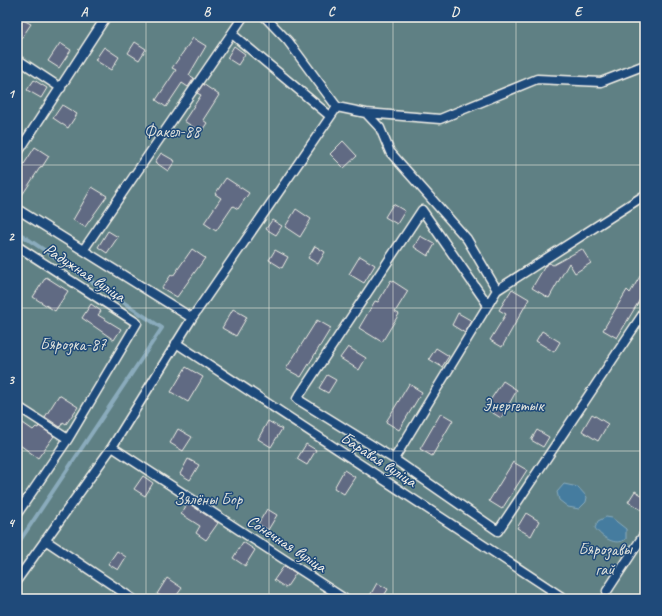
<svg xmlns="http://www.w3.org/2000/svg" width="662" height="616" font-family="Caveat,sans-serif">
  <rect width="100%" height="100%" fill="#1f4a7a"/>
  <filter id="ink" filterUnits="userSpaceOnUse"><feTurbulence type="fractalNoise" baseFrequency=".025" numOctaves="2"/><feDisplacementMap in="SourceGraphic" scale="8" xChannelSelector="R" yChannelSelector="G"/><feConvolveMatrix kernelMatrix="1 2 1 2 8 2 1 2 1" color-interpolation-filters="sRGB"/></filter>
  <g filter="url(#ink)">
    <path fill="#5e8084" stroke="#a9b8b6" d="M17,17H645V599H17Z"/>
    <path fill="#447c9f" stroke="#8aabbc" d="M564,484L578,487L587,497L586,502L579,509L568,507L559,500L557,492Z
      M606,517L612,518L626,529V539C616,547 601,537 595,528L598,521Z"/>
    <g fill="none" stroke-linecap="round" stroke-linejoin="round">
      <path stroke="#8aabbc" stroke-width="4" d="M17,232L162,328L17,545"/>
    </g>
    <path fill="#616a83" stroke="#f4f1e8" d="M17,17L31,24L17,45Z
      M193,38L206,46L189,75L194,78L188,87L182,83L166,107L156,100L176,70L172,68Z
      M135,42L146,49L139,60L128,53Z
      M60,43L71,50L59,68L48,61Z
      M234,46L245,54L238,65L227,58Z
      M104,47L119,57L111,70L95,60Z
      M34,80L47,88L41,98L27,90Z
      M203,84L219,95L203,120L207,123L201,132L184,121L201,95L197,93Z
      M62,105L77,114L68,128L53,118Z
      M343,141L357,156L344,168L330,154Z
      M35,147L49,156L42,167L41,166L17,203V175Z
      M161,153L175,161L168,171L155,162Z
      M226,178L249,193L238,209L233,206L216,231L204,223L221,198L215,194Z
      M92,187L107,196L85,227L73,220Z
      M393,204L405,211L397,224L385,217Z
      M296,209L311,219L300,237L285,227Z
      M272,220L282,226L276,235L266,229Z
      M108,231L118,237L107,253L98,247Z
      M420,236L435,244L428,256L414,247Z
      M315,246L325,252L318,264L308,258Z
      M192,249L205,258L177,297L162,288L171,275L173,276Z
      M582,249L591,263L575,273L569,263L549,298L532,288L545,266L549,263L553,265Z
      M275,250L288,257L282,268L269,260Z
      M360,256L375,265L364,283L349,274Z
      M645,268V291L617,338L603,330L627,290L630,293Z
      M46,277L68,291L55,311L33,297Z
      M391,280L408,291L395,312L399,314L382,342L359,328L375,301L378,302Z
      M512,289L529,299L502,347L490,340L506,314L499,310Z
      M91,304L101,311L98,315L121,329L114,340L82,318Z
      M233,309L247,317L236,336L222,328Z
      M458,313L472,321L465,333L452,325Z
      M317,320L331,328L301,377L286,369Z
      M542,331L560,342L554,352L536,341Z
      M348,347L366,358L359,370L340,358Z
      M436,348L449,356L442,367L429,359Z
      M186,367L203,377L188,402L171,392Z
      M327,375L336,380L328,393L319,388Z
      M503,381L517,390L501,418L485,408Z
      M409,384L422,392L399,430L386,422Z
      M59,395L78,407L66,424L63,422L60,427L45,417Z
      M441,413L453,420L432,456L420,449Z
      M592,414L608,424L598,441L582,431Z
      M17,419L33,430L36,427L38,428L39,426L54,436L38,458L17,443Z
      M268,421L282,429L271,447L258,439Z
      M178,429L192,437L183,451L170,443Z
      M537,430L549,437L543,447L531,440Z
      M306,444L316,450L307,465L297,459Z
      M188,459L199,465L190,480L180,474Z
      M513,462L527,470L502,509L489,501Z
      M344,470L355,477L344,494L334,488Z
      M143,476L153,483L145,496L134,489Z
      M635,491L645,497V512L628,502Z
      M188,503L218,523L206,540L196,533L200,526L181,514Z
      M267,509L277,515L268,530L258,524Z
      M526,513L539,521L531,536L517,528Z
      M243,542L255,550L245,566L233,558Z
      M117,551L126,557L118,570L108,564Z
      M284,566L296,573L286,588L274,580Z
      M167,578L182,588L174,599H166L157,594Z
      M377,583L388,589L382,599H368Z"/>
    <g fill="none" stroke-linecap="round" stroke-linejoin="round">
      <defs>
        <path id="lane" d="M265,17L288,41L337,107L366,113L380,128L390,152L467,239L497,290L645,195
          M232,34L330,116
          M17,59L61,88
          M366,113L440,119L537,79L601,82L645,65
          M17,154L106,17
          M17,209L192,318L112,447L17,580
          M17,246L137,323L68,439L17,514
          M84,249L243,17
          M488,305L422,210L297,399L394,459L498,531L645,311
          M192,318L337,107
          M176,343L565,599
          M17,406L68,439
          M112,447L345,599
          M394,459L497,290
          M45,540L133,599
          M607,591L645,533"/>
      </defs>
      <use href="#lane" stroke="#f4f1e8" stroke-width="11"/>
      <use href="#lane" stroke="#1f4a7a" stroke-width="8"/>
    </g>
  </g>
  <path fill="none" stroke="#f4f1e8" stroke-width="1" stroke-opacity="0.55" d="M146,17V599M269,17V599M393,17V599M516,17V599M17,165H645M17,308H645M17,451H645"/>
  <g text-anchor="middle" stroke-width="3" stroke-linejoin="round" paint-order="stroke">
    <g font-size="17" fill="#dee0d9" stroke="#1f4a7a">
      <text x="172" y="137">Факел-88</text>
      <text x="73" y="350">Бярозка-87</text>
      <text x="513" y="411">Энергетык</text>
      <text x="208" y="505">Зялёны Бор</text>
      <text x="605" y="555">Бярозавы<tspan x="605" dy="20">гай</tspan></text>
    </g>
    <g font-size="17" fill="#f4f1e8" stroke="#1f4a7a">
      <text transform="translate(85 272) rotate(33)" y="6">Радужная вуліца</text>
      <text transform="translate(379 459) rotate(33)" y="6">Баравая вуліца</text>
      <text transform="translate(287 543) rotate(33)" y="6">Сонечная вуліца</text>
    </g>
  </g>
  <rect width="662" height="616" fill="none" stroke="#1f4a7a" stroke-width="44"/>
  <rect x="22" y="22" width="618" height="572" fill="none" stroke="#f4f1e8" stroke-width="1.5"/>
  <g font-size="13" text-anchor="middle" font-weight="bold" fill="#f4f1e8">
    <text x="84" y="16">A</text>
    <text x="207" y="16">B</text>
    <text x="331" y="16">C</text>
    <text x="455" y="16">D</text>
    <text x="578" y="16">E</text>
    <text x="11" y="98">1</text>
    <text x="11" y="241">2</text>
    <text x="11" y="384">3</text>
    <text x="11" y="527">4</text>
  </g>
</svg>
